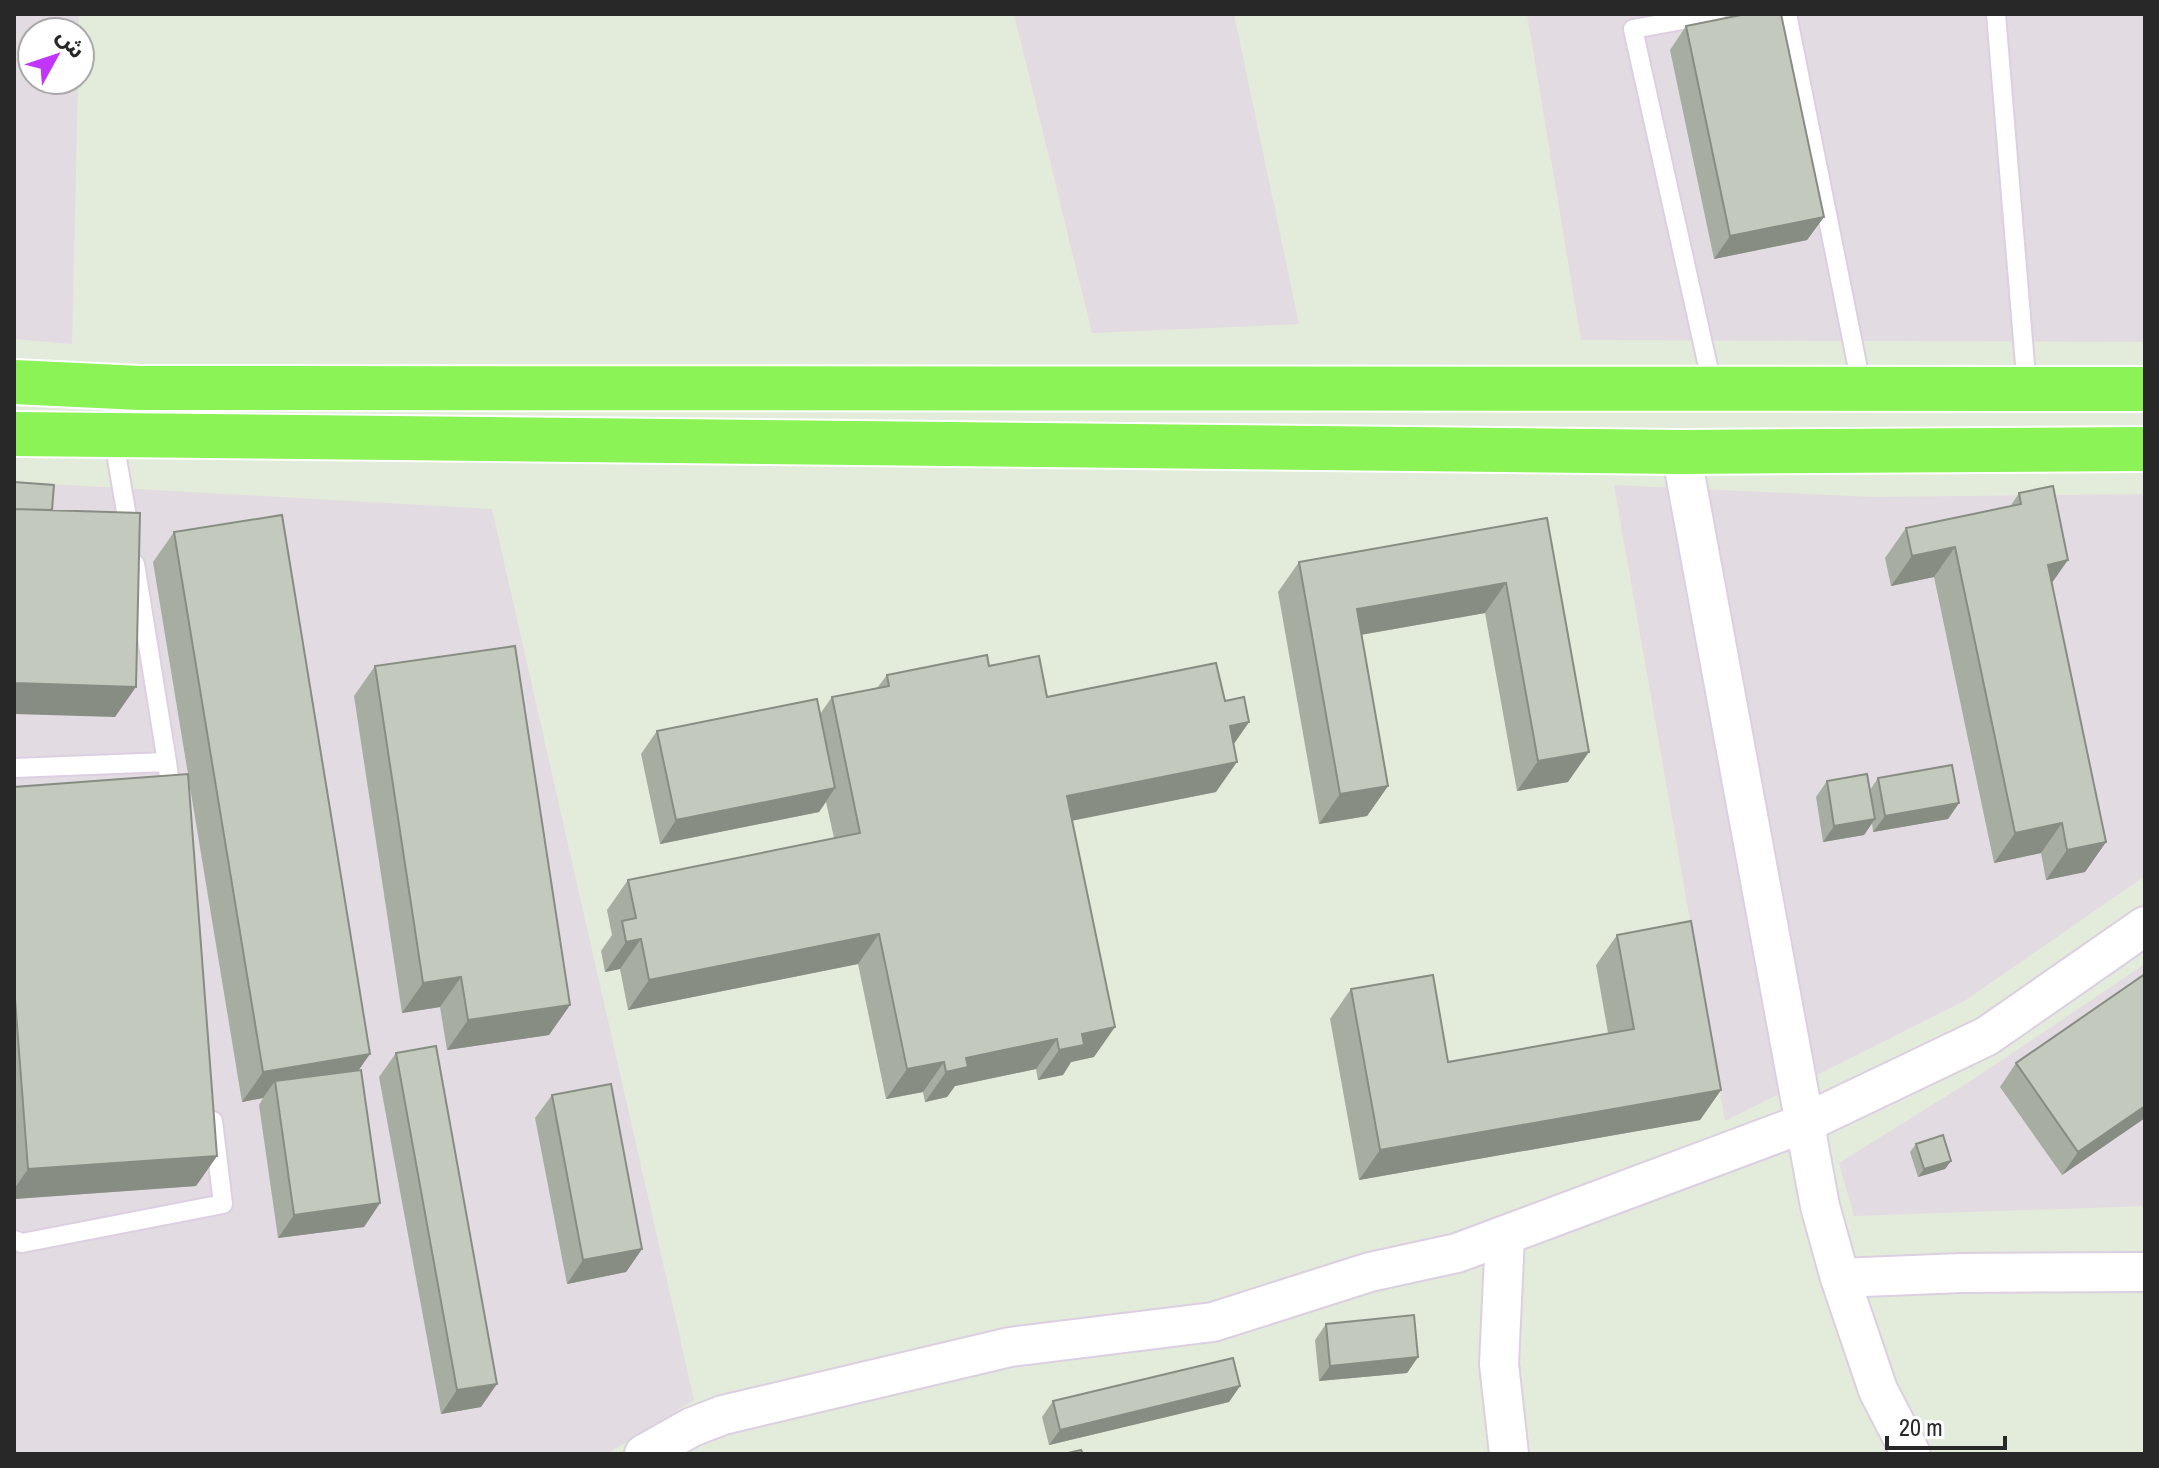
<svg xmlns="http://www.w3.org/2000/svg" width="2159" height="1468" font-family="'Archivo Narrow','Noto Sans Arabic',sans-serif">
  <rect width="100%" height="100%" fill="#e3ebda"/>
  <path fill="#e3dbe2" d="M14,14H79V32H32V80H78L72,344L14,339Z
    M1014,14H1234L1299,324L1092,333Z
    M1527,14H2145V342L1581,340Z
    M14,482L492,509L694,1400L607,1454H14Z
    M1614,485L1873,497L2145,494V876L1966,1000L1725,1121Z
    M2145,964V1206L1854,1216L1839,1163L1972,1080Z"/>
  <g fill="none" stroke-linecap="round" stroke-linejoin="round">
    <defs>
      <path id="lane" d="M1787,14L1862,389
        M1996,14L2027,389
        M1713,389L1633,29L1716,14
        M113,435L130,535
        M167,762L172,798
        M14,768L167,762L135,564
        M14,1240L22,1243L223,1204L213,1121"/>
      <path id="street" d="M1681,452L1820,1206L1840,1278L1878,1390L1911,1454
        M1505,1236L1499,1364L1509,1454
        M1840,1278L1961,1273L2145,1272
        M644,1454L692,1427L723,1415L1010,1347L1213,1322L1370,1272L1457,1253L1805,1123L1987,1036L2145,926"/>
      <path id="primary" d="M14,382L140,388L2145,389
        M14,434L1681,452L2145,449"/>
    </defs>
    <use href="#lane" stroke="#dccfe2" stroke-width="22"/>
    <use href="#street" stroke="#dccfe2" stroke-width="42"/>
    <use href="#primary" stroke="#fff" stroke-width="48"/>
    <use href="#lane" stroke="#fff" stroke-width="18"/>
    <use href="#street" stroke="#fff" stroke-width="38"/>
    <use href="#primary" stroke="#8cf357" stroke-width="44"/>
  </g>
  <path fill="#a8ada2" d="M1686,26L1824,217L1807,240L1714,259L1670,50Z
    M2019,493L2052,584L2106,842L2085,872L2046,880L2041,853L1994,863L1934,577L1891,586L1885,558L1906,528L2010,507Z
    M1547,518L1568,782L1517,791L1485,613L1361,635L1388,786L1367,816L1319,824L1278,592L1299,562Z
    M174,532L358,1070L380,1203L364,1227L278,1238L259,1105L263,1098L242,1102L188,775L217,1156L196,1186L14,1199V787L188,774L153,562Z
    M375,666L570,1005L549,1035L447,1050L440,1007L402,1013L354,696Z
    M989,666L1047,697L1225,701L1249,722L1234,744L1216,792L1072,820L1094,1057L1071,1062L1063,1075L1038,1080L1036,1069L955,1086L947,1097L925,1102L923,1092L886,1099L858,964L628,1010L620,969L605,972L601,951L612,935L607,910L628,880L834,838L826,802L819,812L660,844L641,754L657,731L820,714L832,697L877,688L887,675Z
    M1878,778L1959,803L1948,819L1873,832L1872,823L1864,835L1823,842L1816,797L1827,781L1870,790Z
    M1617,935L1721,1090L1700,1120L1359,1180L1330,1019L1351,989L1448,1062L1608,1033L1596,965Z
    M2145,974V1118L2062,1175L2000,1087L2016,1063Z
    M396,1053L481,1407L441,1414L379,1077Z
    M552,1095L642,1249L626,1272L567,1284L535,1118Z
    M1916,1144L1951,1161L1945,1169L1918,1177L1910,1152Z
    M1326,1324L1418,1357L1407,1373L1319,1381L1315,1340Z
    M1240,1386L1229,1402L1049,1445L1042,1417L1053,1401Z"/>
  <path fill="#888d84" d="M1824,217L1807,240L1714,259L1730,236Z
    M1955,547L1934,577L1891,586L1912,556Z
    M2068,560L2047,590L2048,565Z
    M1506,583L1485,613L1336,639L1357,609Z
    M14,683L136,687L115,717L14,714Z
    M1249,722L1228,752L1230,726Z
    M1589,752L1568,782L1517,791L1538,761Z
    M1237,762L1216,792L1046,826L1067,796Z
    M1388,786L1367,816L1319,824L1340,794Z
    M835,788L819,812L660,844L676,820Z
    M1959,803L1948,819L1873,832L1885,816Z
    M1875,819L1864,835L1823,842L1834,826Z
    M2062,823L2041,853L1994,863L2015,833Z
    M2106,842L2085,872L2046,880L2067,850Z
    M879,934L858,964L628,1010L649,980Z
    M641,939L620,969L605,972L626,942Z
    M461,977L440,1007L402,1013L423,983Z
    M570,1005L549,1035L447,1050L468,1020Z
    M1115,1027L1094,1057L1071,1062L1063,1075L1038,1080L1059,1050L1082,1034Z
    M1057,1039L1036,1069L955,1086L947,1097L925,1102L946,1072L966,1058Z
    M370,1054L349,1084L275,1081L263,1098L242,1102L263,1072Z
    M944,1062L923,1092L886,1099L907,1069Z
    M1721,1090L1700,1120L1359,1180L1380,1150Z
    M2145,1106V1118L2062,1175L2078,1152Z
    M217,1156L196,1186L14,1199V1189L28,1169Z
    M1951,1161L1945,1169L1918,1177L1924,1169Z
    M380,1203L364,1227L278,1238L294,1215Z
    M642,1249L626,1272L567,1284L583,1260Z
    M1418,1357L1407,1373L1319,1381L1330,1366Z
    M497,1384L481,1407L441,1414L457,1390Z
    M1240,1386L1229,1402L1049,1445L1060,1430Z"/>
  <path fill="#c3c9bc" stroke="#888d84" stroke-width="2" d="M1746,14H1781L1824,217L1730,236L1686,26Z
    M14,482L54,485L52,510L14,509Z
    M2053,486L2068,560L2048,565L2106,842L2067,850L2062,823L2015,833L1955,547L1912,556L1906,528L2021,504L2019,493Z
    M14,509L140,513L136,687L14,683Z
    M282,515L370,1054L263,1072L174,532Z
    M1547,518L1589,752L1538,761L1506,583L1357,609L1388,786L1340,794L1299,562Z
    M515,646L570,1005L468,1020L461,977L423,983L375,666Z
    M987,655L989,666L1039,656L1047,697L1216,663L1225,701L1244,697L1249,722L1230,726L1237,762L1067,796L1115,1027L1082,1034L1084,1045L1059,1050L1057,1039L966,1058L968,1067L946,1072L944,1062L907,1069L879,934L649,980L641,939L626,942L622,921L636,918L628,880L860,833L832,697L889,686L887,675Z
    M817,699L835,788L676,820L657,731Z
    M1952,765L1959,803L1885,816L1878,778Z
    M188,774L217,1156L28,1169L14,986V787Z
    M1867,774L1875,819L1834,826L1827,781Z
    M1691,921L1721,1090L1380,1150L1351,989L1433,975L1448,1062L1634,1029L1617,935Z
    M2145,974V1106L2078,1152L2016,1063Z
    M436,1046L497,1384L457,1390L396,1053Z
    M361,1070L380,1203L294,1215L275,1081Z
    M611,1084L642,1249L583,1260L552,1095Z
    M1943,1135L1951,1161L1924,1169L1916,1144Z
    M1414,1315L1418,1357L1330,1366L1326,1324Z
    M1233,1358L1240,1386L1060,1430L1053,1401Z
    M1081,1450L1083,1454H1064Z"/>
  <rect width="2159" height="1468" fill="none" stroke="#282828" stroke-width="32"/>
  <g transform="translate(56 56) rotate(50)"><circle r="38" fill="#ffffff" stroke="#a9a9a9" stroke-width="2"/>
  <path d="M0-6L14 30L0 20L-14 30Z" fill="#c235fd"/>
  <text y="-12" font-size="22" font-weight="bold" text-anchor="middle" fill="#282828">ش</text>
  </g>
  <path d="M1887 1436v12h118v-12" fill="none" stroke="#282828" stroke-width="4"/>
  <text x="1899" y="1436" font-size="24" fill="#282828" stroke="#ffffff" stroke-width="6" paint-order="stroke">20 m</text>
</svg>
